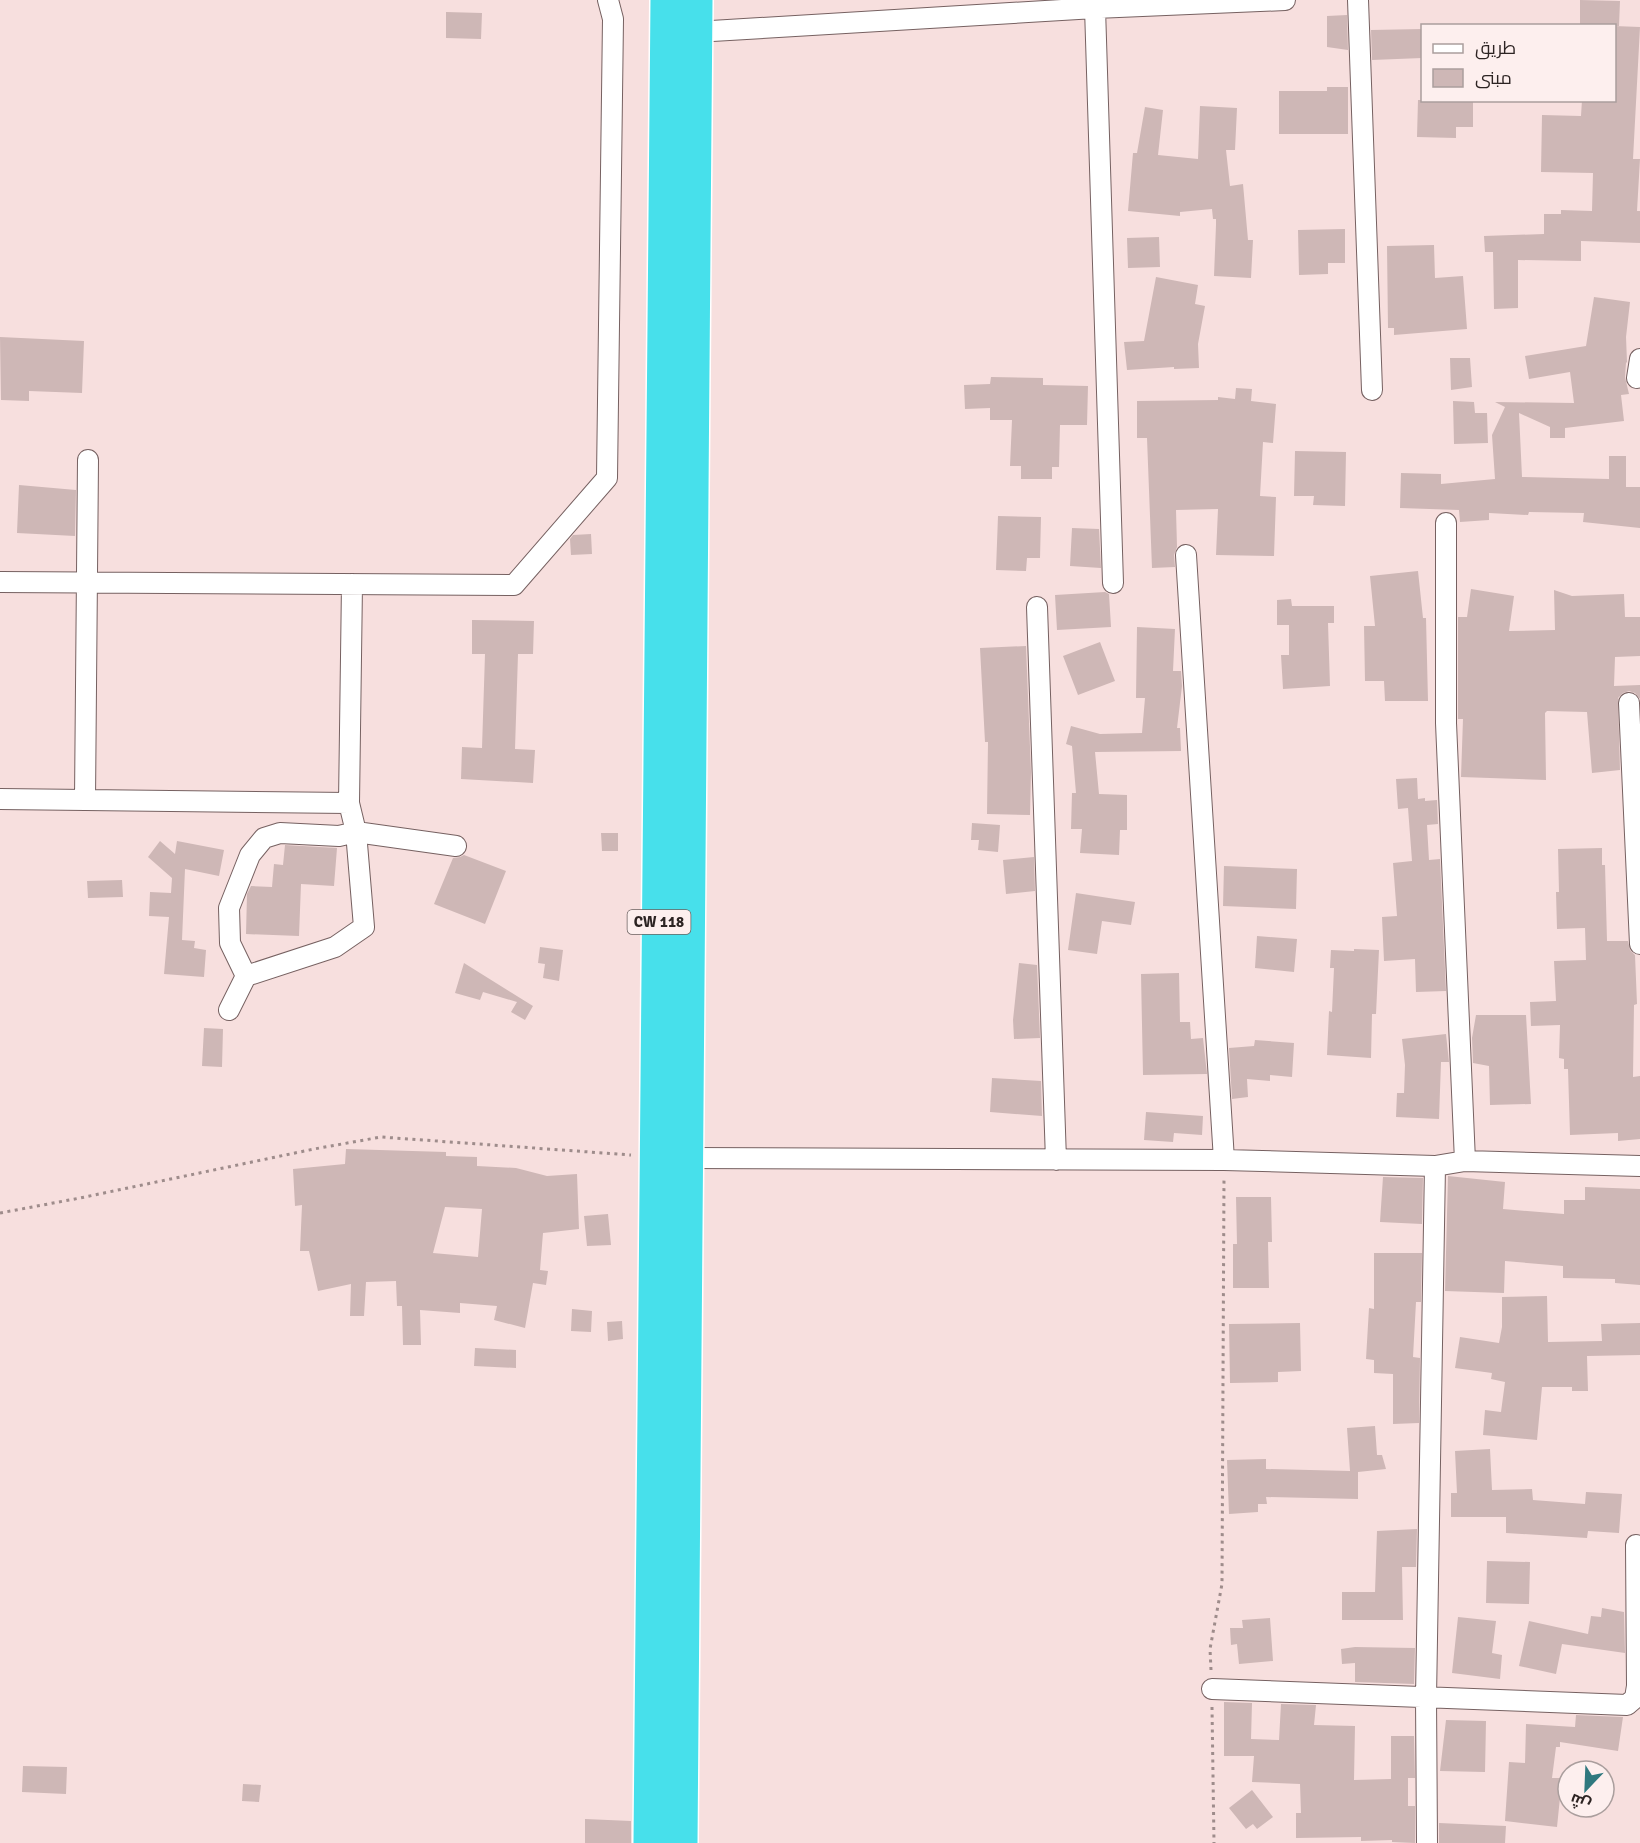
<svg xmlns="http://www.w3.org/2000/svg" width="1640" height="1843" font-family="Signika,Cairo,sans-serif">
  <rect width="100%" height="100%" fill="#f7dfde"/>
  <path fill="#ceb7b6" fill-rule="evenodd" d="M1580,0L1620,1L1619,26H1580Z
    M446,12L482,13L481,39L446,38Z
    M1347,15L1348,50L1327,47V16Z
    M1614,26L1640,27L1633,159H1640L1637,211H1640V243L1581,241V261L1518,260V308L1494,309L1493,252H1485L1484,236L1544,234V214H1561V210L1592,211L1593,173L1541,172L1542,115L1581,116L1582,100H1614Z
    M1422,29V58L1372,60L1371,30Z
    M1327,87H1348V134H1279V91H1327Z
    M1418,100H1473V127H1456V138L1417,137Z
    M1200,106L1237,108L1235,150H1226L1230,186L1243,184L1248,240H1253L1251,278L1214,276L1216,225V219H1213L1212,209L1180,212V216L1128,211L1133,153H1137L1145,107L1163,110L1158,155L1198,159Z
    M1345,229V263H1328V274L1299,275L1298,230Z
    M1159,237L1160,267L1128,268L1127,238Z
    M1434,245L1435,278L1463,276L1467,329L1394,335V328H1388L1387,246Z
    M1156,277L1198,285L1195,304L1205,306L1198,344L1199,368L1174,369V367L1127,370L1124,342L1144,341Z
    M1594,297L1630,302L1626,337L1627,362L1626,363L1625,377L1629,394L1621,395L1624,421L1565,428V438H1550V427L1519,413L1522,477L1609,479V456H1626V487H1640V528L1583,522L1584,513L1529,512L1528,515L1489,513V520L1460,522L1459,510L1400,508L1401,473L1441,474V484L1495,479L1492,435L1505,407L1495,402L1574,403L1570,372L1529,379L1525,356L1586,346Z
    M0,337L84,341L82,393L29,391V401L1,400Z
    M1450,358H1470L1472,387L1451,390Z
    M991,377L1043,378V385L1088,386L1087,425H1060L1059,467H1052V479H1021V466H1010L1012,420H990V408L965,409L964,385L990,384Z
    M1236,388L1252,389L1251,401L1276,404L1273,443L1263,442L1260,496L1276,497L1274,556L1216,555L1218,509L1176,510L1177,547L1174,555L1175,567L1152,568L1147,438H1137V401L1218,400V397L1235,399Z
    M1453,401L1474,402L1475,413H1487L1488,443L1454,444Z
    M1295,451L1346,452L1345,506L1313,505L1314,496H1294Z
    M19,485L76,490L75,536L17,533Z
    M998,516L1041,517L1040,558H1027L1026,571L996,570Z
    M1072,528L1099,529L1101,568L1070,566Z
    M591,534L592,554L571,555L570,539L573,535Z
    M1418,571L1423,618H1426L1428,701H1385L1384,681H1365L1364,626H1375L1370,576Z
    M1471,589L1514,596L1509,631L1555,630L1554,590L1572,596L1624,594L1625,617H1640V656L1615,657L1614,686L1640,685V699L1635,693L1629,691L1623,693L1618,698L1620,770L1592,773L1587,712L1547,711L1545,713L1546,780L1461,777L1463,719H1458V617H1467Z
    M1105,592L1109,594L1111,627L1057,630L1055,595Z
    M1291,599L1292,606H1334V623H1328L1330,686L1283,689L1281,655H1289V625H1277V600Z
    M472,620L534,621L533,654H518L515,749L535,750L533,783L461,779L462,747L482,748L485,654H472Z
    M1137,627L1175,629L1173,671H1181L1182,686L1177,728H1180L1181,751L1095,752L1099,794L1127,795V830H1120L1119,855L1080,853L1082,829H1071L1072,793H1076L1072,746L1066,744L1071,726L1100,734L1142,733L1145,698H1136Z
    M1100,642L1115,681L1078,695L1063,656Z
    M1026,646L1031,772L1030,815L987,814L988,742H985L980,648Z
    M1417,778L1418,799L1425,798V801L1437,800L1438,824L1427,825L1429,860L1440,859L1446,991L1416,992L1415,959L1384,961L1382,917L1397,916L1393,863L1412,861L1408,808L1398,809L1396,779Z
    M972,823L1000,825L998,852L978,850L979,840H971Z
    M601,833H618V851H602Z
    M160,841L175,854L177,841L224,850L219,876L185,869L182,940L195,941L194,948L206,950L204,977L164,974L169,917L149,916L150,892L171,893L172,878L148,857Z
    M285,845L337,848L334,886L301,884L299,936L246,934L247,894L251,886L272,887L274,864L283,865Z
    M1602,848V865H1605L1607,941H1628L1630,950L1635,955L1637,1004L1634,1005L1633,1077L1640,1076V1139L1618,1141V1133L1570,1135L1568,1069H1564V1059L1559,1058L1560,1025L1531,1026L1530,1002L1556,1001L1554,961L1586,960L1585,928L1557,929L1556,892H1559L1558,849Z
    M464,855L506,871L485,924L434,904L453,858L460,857Z
    M1034,857L1035,891L1006,894L1003,860Z
    M1224,866L1297,869L1296,909L1223,906Z
    M122,880L123,897L88,898L87,881Z
    M1076,893L1135,902L1131,925L1102,921L1097,954L1068,950Z
    M1257,936L1297,939L1294,972L1255,968Z
    M540,947L563,950L559,981L543,978L545,964L538,963Z
    M1354,949L1379,950L1376,1014H1372L1371,1058L1327,1055L1329,1011L1332,1012L1334,968H1330L1331,950L1354,951Z
    M464,963L533,1006L525,1020L511,1012L517,1002L483,992L480,1000L455,993Z
    M1019,963L1037,965L1040,1038L1014,1039L1013,1020Z
    M1179,973L1180,1022H1190L1191,1039L1203,1038L1207,1074L1143,1075L1141,974Z
    M1476,1015H1526L1531,1104L1490,1105L1489,1066L1473,1063L1472,1038Z
    M204,1028L223,1029L222,1067L202,1066Z
    M1446,1034L1449,1062H1441L1439,1119L1396,1117L1397,1093H1404L1405,1065L1402,1039Z
    M1255,1040L1294,1043L1292,1077L1270,1075V1081L1247,1079L1248,1097L1232,1099L1229,1048L1254,1046Z
    M992,1078L1041,1081L1042,1116L990,1112Z
    M1146,1112L1203,1116L1202,1135L1174,1133L1173,1142L1144,1140Z
    M346,1149L446,1152V1156L477,1157V1166L516,1168L547,1176L577,1174L579,1229L543,1233L540,1270L548,1271L546,1285L533,1283L525,1328L494,1320L497,1306L460,1303V1313L420,1310L421,1345H403L402,1306H397L396,1281L366,1282L364,1316H350L351,1284L318,1291L309,1251H300L302,1205L295,1206L293,1169L345,1164ZM445,1207L482,1209L478,1257L433,1253Z
    M1448,1176L1505,1182L1503,1209L1564,1214V1200H1585V1187L1640,1189V1285L1615,1283V1279L1563,1278V1266L1505,1261L1504,1293L1445,1291Z
    M1383,1177L1423,1178L1422,1224L1380,1222Z
    M1236,1197H1271L1272,1242H1268L1269,1288H1233V1244H1237Z
    M608,1214L611,1245L587,1246L584,1216Z
    M1374,1253H1422L1421,1302H1416L1413,1357L1420,1358L1419,1423L1393,1424V1374L1374,1373V1360L1366,1359L1369,1308L1374,1309Z
    M1547,1296L1548,1342L1602,1341L1601,1324L1640,1323V1355L1587,1356L1588,1391H1572V1387H1542L1537,1440L1483,1435L1485,1410L1501,1412L1505,1382L1491,1379L1492,1373L1455,1368L1460,1337L1499,1343L1502,1327V1297Z
    M572,1309L592,1311L591,1332L571,1331Z
    M622,1321L623,1339L608,1341L607,1322Z
    M1300,1323L1301,1371L1278,1372V1382L1230,1383L1229,1324Z
    M475,1348L516,1350V1368L474,1366Z
    M1375,1426L1377,1455H1382L1386,1469L1358,1472V1499L1266,1497L1267,1504H1258V1512L1229,1514L1227,1460L1266,1459V1469L1350,1471L1347,1428Z
    M1490,1449L1492,1490L1532,1489L1533,1500L1585,1504L1586,1492L1622,1494L1619,1533L1588,1531L1587,1538L1506,1533V1517H1451V1493H1457L1455,1451Z
    M1417,1529L1416,1567H1402L1403,1620H1342V1592H1375L1377,1531Z
    M1487,1561L1530,1562L1529,1604L1486,1603Z
    M1602,1608L1624,1612L1625,1653L1562,1644L1556,1674L1519,1666L1529,1621L1588,1634L1591,1616L1601,1617Z
    M1458,1617L1496,1621L1492,1653L1502,1655L1500,1679L1452,1673Z
    M1270,1618L1273,1661L1239,1664L1237,1644L1231,1645L1230,1628H1243L1242,1620Z
    M1355,1647L1415,1648L1414,1684L1355,1682V1663L1342,1664L1341,1649Z
    M1224,1702L1252,1703L1251,1739L1279,1740L1281,1704L1316,1705L1314,1725L1355,1726L1354,1780L1391,1779V1736H1414L1415,1778H1408V1806H1415V1843L1392,1842V1840L1361,1841V1837L1296,1838V1813H1301L1300,1784L1252,1782L1254,1756H1224Z
    M1576,1715L1623,1717L1618,1751L1560,1742V1747H1556L1552,1778H1562L1557,1827L1505,1821L1509,1762L1525,1763L1526,1724L1575,1727Z
    M1446,1720L1486,1721L1485,1772L1440,1771Z
    M23,1766L67,1767L66,1794L22,1792Z
    M243,1784L261,1785L259,1802L242,1801Z
    M1252,1790L1273,1817L1257,1829L1253,1824L1246,1829L1229,1808Z
    M585,1819L631,1821V1843H585Z
    M1439,1823L1506,1826L1505,1843H1439Z"/>
  <g fill="none" stroke-linecap="round" stroke-linejoin="round">
    <defs>
      <path id="street" d="M1358,0L1372,390
        M1095,8L1113,583
        M695,32L1095,8L1285,0
        M1637,378L1640,359
        M1446,523V723L1465,1161
        M1186,555L1224,1160
        M0,582L514,585L607,478L613,19L608,0
        M1037,607L1056,1160
        M1629,703L1640,944
        M0,799L349,803
        M85,800L88,460
        M246,976L230,943L229,908L250,855L264,838L280,833L339,836L356,832L456,846
        M229,1010L246,976L335,947L364,927L356,832L349,803L352,584
        M688,1158L1224,1160L1435,1166L1465,1161L1640,1166
        M1212,1689L1627,1705L1635,1698L1637,1686L1636,1545
        M1427,1843L1426,1698L1435,1166"/>
      <path id="highway" d="M650,1843L667,0
        M681,1843L696,0"/>
    </defs>
    <use href="#street" stroke="#766161" stroke-width="22"/>
    <use href="#highway" stroke="#fff" stroke-width="36"/>
    <path stroke="#9e8c8b" stroke-width="3" stroke-dasharray="3 4.5" stroke-linecap="butt" d="M0,1213L80,1198L314,1149L381,1137L631,1155
      M1211,1670L1210,1649L1222,1584L1224,1177
      M1212,1707L1214,1843"/>
    <use href="#street" stroke="#fff" stroke-width="20"/>
    <use href="#highway" stroke="#47e0eb" stroke-width="33"/>
  </g>
  <g text-anchor="middle" stroke-width="4.5" stroke-linejoin="round" paint-order="stroke">
    <rect fill="#fdefee" stroke="#6b6160" stroke-width="1.5" x="627.5" y="910" width="63" height="24" rx="4.5"/>
    <g font-size="15" font-weight="bold" fill="#2d2423">
      <text x="659" y="927">CW 118</text>
    </g>
  </g>
  <rect x="1421" y="24" width="195" height="78" fill="#fdefee" stroke="#aa9e9d" stroke-width="1.5"/>
  <rect x="1433" y="44" width="30" height="9" fill="#ffffff" stroke="#aa9e9d" stroke-width="1.5"/>
  <text x="1475" y="54" font-size="18" fill="#2d2423">طريق</text>
  <rect x="1433" y="69" width="30" height="18" fill="#ceb7b6" stroke="#aa9e9d" stroke-width="1.5"/>
  <text x="1475" y="84" font-size="18" fill="#2d2423">مبنى</text>
  <g transform="translate(1586 1789) rotate(203)"><circle r="28" fill="#fdefee" stroke="#aa9e9d" stroke-width="1.5"/>
  <path d="M0-4.5L10 22L0 15L-10 22Z" fill="#2f787e"/>
  <text y="-9" font-size="16" font-weight="bold" text-anchor="middle" fill="#2d2423">ش</text>
  </g>
</svg>
